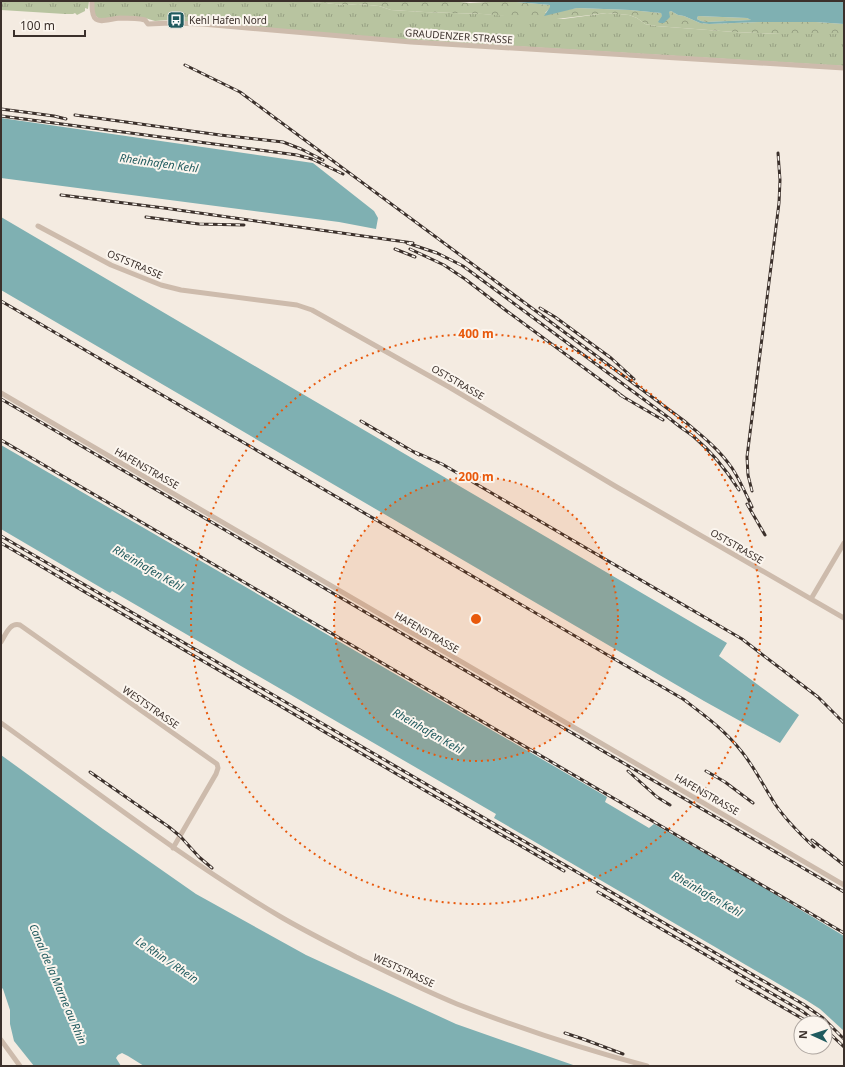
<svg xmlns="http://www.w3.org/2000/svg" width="845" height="1067" font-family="'Noto Sans',sans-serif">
  <defs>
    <pattern id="grass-tufts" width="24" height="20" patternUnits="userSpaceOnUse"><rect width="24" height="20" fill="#b8c4a0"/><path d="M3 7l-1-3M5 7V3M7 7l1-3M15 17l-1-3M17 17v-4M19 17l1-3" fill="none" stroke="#97a083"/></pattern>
    <pattern id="forest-crowns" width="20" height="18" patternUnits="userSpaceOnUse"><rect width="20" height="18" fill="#b8c4a0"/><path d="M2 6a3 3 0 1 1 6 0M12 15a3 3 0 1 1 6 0" fill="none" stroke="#97a083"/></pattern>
  </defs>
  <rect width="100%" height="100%" fill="#f4ebe1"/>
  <path fill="url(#grass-tufts)" d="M1,1H89L88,9L85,8V11L77,15L75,13L73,14H65L1,10Z
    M94,1H299L346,5L358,4L379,6L391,10L424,12L483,14L563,19L607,13L629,15L637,18L645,24L656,26L734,32L781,34H844V66L398,39L183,21L168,20L155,21L145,18L101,19L98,18L94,14Z"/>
  <path fill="url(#forest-crowns)" d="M299,1H367L378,2L384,1H449L470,3L505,1L550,5L551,7L545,13L577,8L630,10L661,13L662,15L671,11L678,15L684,16L700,23L709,24L759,22H816L844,24V34H781L734,32L656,26L645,24L637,18L629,15L607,13L548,20L483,14L424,12L391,10L379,6L358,4L346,5Z
    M698,16L747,18L752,20L706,22L701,21L697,19Z"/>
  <path fill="#7fb0b2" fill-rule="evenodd" d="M505,1H844V24L816,22H759L709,24L700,23L684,16L678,15L671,11L669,12L670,17L664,23H660L658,22L662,16L661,13L630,10L577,8L544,16L550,7V5ZM698,16L747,18L751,20L706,22L701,21L697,19Z
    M1,118L313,163L374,211L378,218L376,229L339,222L1,178Z
    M1,217L727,643L719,656L799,715L780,743L704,701L1,290Z
    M1,445L607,797L605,802L649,828L654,824L751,880L844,936V1031L820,1009L806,1000L494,818L496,814L112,591L110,593L1,529Z
    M1,755L103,829L196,894L306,955L456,1024L576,1066H144L128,1056L122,1053L118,1055L116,1058L121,1066H34L14,1041L10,1024V1010L3,989L1,987Z"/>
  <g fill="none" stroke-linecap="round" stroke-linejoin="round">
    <path stroke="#cdbbac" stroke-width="5" d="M92,1C91,28 101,20 120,18C128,18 138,18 145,20L148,24L170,23L202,24L411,42L844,68
      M38,226L111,265L161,285L181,290L297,305L312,310L449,387L615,486L844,618
      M1,393L844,885
      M811,599L844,543
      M1,642C6,634 10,622 20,625L217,764L218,768L216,774L173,848
      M1,723C93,789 183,859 281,917C305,931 331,944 356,957C389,973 423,990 457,1004C519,1028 582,1049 647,1066
      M1,1040L20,1066"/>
    <defs>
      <path id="rail" d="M185,65L240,92L683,420C701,435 719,449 732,468C740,480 746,494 752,507
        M1,109L54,116L66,119
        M75,115L220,135L283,142L301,149L323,160
        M1,116L297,155L312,159L343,174
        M61,195L164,208L413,243
        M146,217L199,224L244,225
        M407,243L437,253L463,266L669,418C677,425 686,431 694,437C712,452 727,471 739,490
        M395,249L415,257
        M410,249L444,265L465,279L508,312L625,398
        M1,301L683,699C704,715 725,730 742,752C755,768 764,787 775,804C786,820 800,834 814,847
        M540,308L555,317L611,358L634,379
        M620,395L663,420
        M1,399L844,892
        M361,421L419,455
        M1,440L844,933
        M415,452L442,464L742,639L818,697L844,723
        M752,491L748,475L747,457L779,203L780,180L778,153
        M747,504L765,535
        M1,536L803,1004L823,1018L844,1039
        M1,543L424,790L564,871
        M628,771L657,797L670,805
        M706,771L725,782L753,803
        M90,772L169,827L180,836L199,857L212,868
        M812,840L844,865
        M598,892L802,1011L818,1023
        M737,981L810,1023
        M825,1029L844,1047
        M565,1033L583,1039L623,1054"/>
    </defs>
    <use href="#rail" stroke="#3b302b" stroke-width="3"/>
    <use href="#rail" stroke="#fbf5ee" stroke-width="1.5" stroke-dasharray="4.5" stroke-linecap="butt"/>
  </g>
  <circle cx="476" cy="619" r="142" fill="#e8590c" fill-opacity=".12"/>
  <g fill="none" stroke="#e8590c" stroke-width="2" stroke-dasharray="2 4">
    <circle cx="476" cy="619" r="142"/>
    <circle cx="476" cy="619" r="285"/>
  </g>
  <defs>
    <symbol id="bus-square" viewBox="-11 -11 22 22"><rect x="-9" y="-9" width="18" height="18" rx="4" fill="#1f5a5e" stroke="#fbf5ee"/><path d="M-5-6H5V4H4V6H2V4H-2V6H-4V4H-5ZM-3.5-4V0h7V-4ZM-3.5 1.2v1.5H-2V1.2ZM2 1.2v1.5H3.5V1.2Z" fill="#fff"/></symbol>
  </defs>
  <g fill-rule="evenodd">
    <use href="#bus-square" x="166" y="10" width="20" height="20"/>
  </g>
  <g text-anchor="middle" stroke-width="4" stroke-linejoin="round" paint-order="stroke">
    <g font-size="10" fill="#3b302b" stroke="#fbf5ee" text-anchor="start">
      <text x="189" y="24">Kehl Hafen Nord</text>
    </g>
    <g font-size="10" fill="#3b302b" stroke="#fbf5ee">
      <text transform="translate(459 36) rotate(4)" y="4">GRAUDENZER STRASSE</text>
      <text transform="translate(135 264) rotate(23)" y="4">OSTSTRASSE</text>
      <text transform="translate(458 382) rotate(30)" y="4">OSTSTRASSE</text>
      <text transform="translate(147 468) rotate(30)" y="4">HAFENSTRASSE</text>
      <text transform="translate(737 546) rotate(30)" y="4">OSTSTRASSE</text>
      <text transform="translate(427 632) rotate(30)" y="4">HAFENSTRASSE</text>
      <text transform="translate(151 707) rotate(35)" y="4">WESTSTRASSE</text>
      <text transform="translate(707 794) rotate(30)" y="4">HAFENSTRASSE</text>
      <text transform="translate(404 970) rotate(25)" y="4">WESTSTRASSE</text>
    </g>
    <g font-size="11" font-style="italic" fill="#1f5a5e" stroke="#fbf5ee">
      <text transform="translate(159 163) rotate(8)" y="4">Rheinhafen Kehl</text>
      <text transform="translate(148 568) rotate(30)" y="4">Rheinhafen Kehl</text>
      <text transform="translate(428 731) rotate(30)" y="4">Rheinhafen Kehl</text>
      <text transform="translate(707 894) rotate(30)" y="4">Rheinhafen Kehl</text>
      <text transform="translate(167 960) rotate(34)" y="4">Le Rhin / Rhein</text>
      <text transform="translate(58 984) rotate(67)" y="4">Canal de la Marne au Rhin</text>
    </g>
  </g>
  <circle cx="476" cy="619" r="6" fill="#e8590c" stroke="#fbf5ee" stroke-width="2"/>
  <g font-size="12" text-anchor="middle" font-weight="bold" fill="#e8590c" stroke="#fbf5ee" stroke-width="4" stroke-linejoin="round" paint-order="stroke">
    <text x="476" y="338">400 m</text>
    <text x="476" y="481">200 m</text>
  </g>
  <rect width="845" height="1067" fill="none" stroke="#3b302b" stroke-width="4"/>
  <g transform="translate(813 1035) rotate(273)"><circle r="19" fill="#fbf5ee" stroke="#aea6a0"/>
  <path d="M0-3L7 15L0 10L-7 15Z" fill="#1f5a5e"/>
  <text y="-6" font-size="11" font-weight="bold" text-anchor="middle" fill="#3b302b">N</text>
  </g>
  <path d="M14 30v6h71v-6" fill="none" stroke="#3b302b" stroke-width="2"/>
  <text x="20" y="30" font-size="12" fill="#3b302b" stroke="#fbf5ee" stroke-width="3" paint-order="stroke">100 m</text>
</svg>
